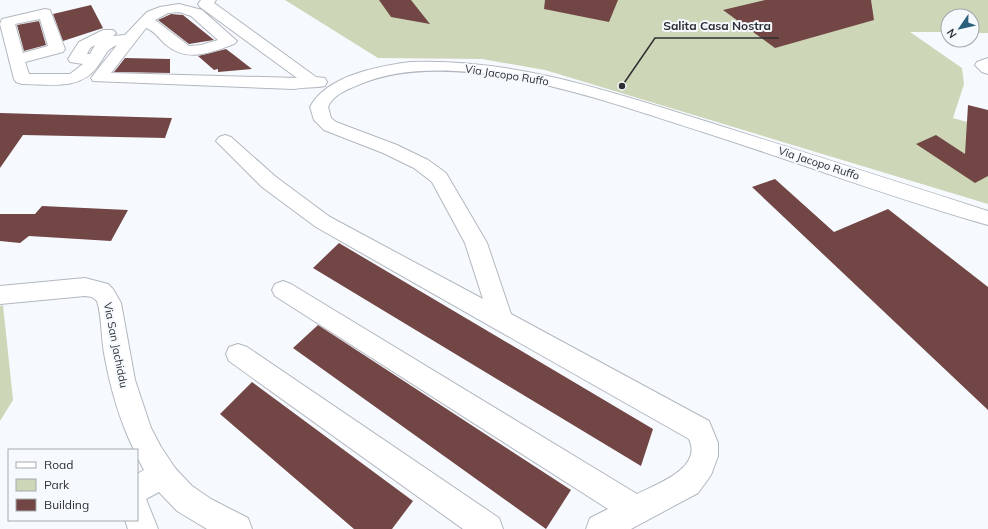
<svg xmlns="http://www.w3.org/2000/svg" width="988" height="529" font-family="Mulish,sans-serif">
  <rect width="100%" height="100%" fill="#f6faff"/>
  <path fill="#cdd6b7" d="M285,0H988V33H972V16H948V32H910L962,68L964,84L953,118L988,128V204L545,70L482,59L378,58Z
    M3,305L13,400L0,421V306Z"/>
  <path fill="#724645" d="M379,0H411L430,24L391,17Z
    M545,0H618L609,22L544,9Z
    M765,0H871L874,20L775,48L723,10Z
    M91,5L103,28L63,41L53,14Z
    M171,14L183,15L214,40L189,44L158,20Z
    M39,21L46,45L24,51L17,25Z
    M226,49L234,55L252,69L218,72V69L214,70L198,56Z
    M125,58L170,59V73L114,72Z
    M968,105L988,110V176L975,183L916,144L936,135L965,154Z
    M0,113L172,118L165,138L23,135L0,168Z
    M775,179L834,232L888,209L988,287V410L752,187Z
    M42,206L128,210L111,241L29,236L20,243L0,241V214H35Z
    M339,243L653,429L641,466L313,268Z
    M318,325L571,490L546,529L293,348Z
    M252,382L413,501L392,529H354L220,414Z"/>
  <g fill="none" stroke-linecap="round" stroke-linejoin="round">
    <defs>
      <path id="minor" d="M201,0H216L214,3L316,77L325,78L327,82L325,86C315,88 304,87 294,89L93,81L91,78L117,45C106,49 105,57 97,67C80,91 48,84 22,84L16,82L14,79L0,24L2,19L45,9L50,10L65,49L63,52L25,62L29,74H70L83,64L70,62L68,59L79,42L103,30H113L116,33L113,36L125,35L147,12L160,7L179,4L202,10L237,41L234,44C210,53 187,63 165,44C160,39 153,30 146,28L111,73L297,78L200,7L198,4ZM179,12L191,16L218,40L201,45L189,46L155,20L168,13ZM40,19L48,46L23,53L15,24ZM95,45L90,54H87L90,48Z
        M988,58V74L982,72L975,65L977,62Z
        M411,62C513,58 612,92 708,122C802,151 895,181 988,211V225C893,198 800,163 706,133C610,103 455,43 358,85C346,90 333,95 328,107L331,118L336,122L397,145L428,160L446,173L487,243L511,314L709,421L718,443V456L711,475L698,493L631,529H586L590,518L608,509L275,296L272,290L275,284L283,281L291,284L637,494C657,484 703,468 689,439L316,227L262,187L216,141L219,137L225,135L231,137L276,177L330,217L483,299L465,243L432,182L414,168L383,153L324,130L314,120L310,107C326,76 378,66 411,62Z
        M85,278L108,284L113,289L121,303L135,380L151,428L161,447L175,468L192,486L211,499L248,518L252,529H207L177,511L159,492L146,499L158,529H128L125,520H137V474L144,470L137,457V450H134C119,419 110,387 104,353C101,336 102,317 97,301L92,297L85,296L0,304V286Z
        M238,344L247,347L499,518L503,529H463L229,361L226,354L229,347Z"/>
    </defs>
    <use href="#minor" stroke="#b2b7bf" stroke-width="2"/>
    <use href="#minor" fill="#fff" fill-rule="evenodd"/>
  </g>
  <g text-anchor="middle" stroke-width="4" stroke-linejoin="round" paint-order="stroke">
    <g font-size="11" fill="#2d2f32" stroke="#f6faff">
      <text transform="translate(507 75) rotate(9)" y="4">Via Jacopo Ruffo</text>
      <text transform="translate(819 163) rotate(18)" y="4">Via Jacopo Ruffo</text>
      <text transform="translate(116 345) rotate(79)" y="4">Via San Jachiddu</text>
    </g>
  </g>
  <path fill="none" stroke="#2d2f32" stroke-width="1.5" d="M622 86L655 38H779"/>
  <circle fill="#2d2f32" stroke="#f6faff" stroke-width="1.5" cx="622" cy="86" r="4"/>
  <g font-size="12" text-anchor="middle" font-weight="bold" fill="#2d2f32" stroke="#f6faff" stroke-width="4" stroke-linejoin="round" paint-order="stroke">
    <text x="717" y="30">Salita Casa Nostra</text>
  </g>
  <rect x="8" y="449" width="130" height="72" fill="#f6faff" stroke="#a6a9ad"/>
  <rect x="16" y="462" width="20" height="6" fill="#ffffff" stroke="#a6a9ad"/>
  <text x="44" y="469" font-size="12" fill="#2d2f32">Road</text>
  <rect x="16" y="479" width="20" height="12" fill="#cdd6b7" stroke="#a6a9ad"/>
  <text x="44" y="489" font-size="12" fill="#2d2f32">Park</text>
  <rect x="16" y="499" width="20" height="12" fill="#724645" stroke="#a6a9ad"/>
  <text x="44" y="509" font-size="12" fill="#2d2f32">Building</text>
  <g transform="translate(960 28) rotate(236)"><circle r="19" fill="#f6faff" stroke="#a6a9ad"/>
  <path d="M0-3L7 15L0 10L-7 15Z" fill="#29617b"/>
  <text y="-6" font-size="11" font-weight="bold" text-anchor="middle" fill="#2d2f32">N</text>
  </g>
</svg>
